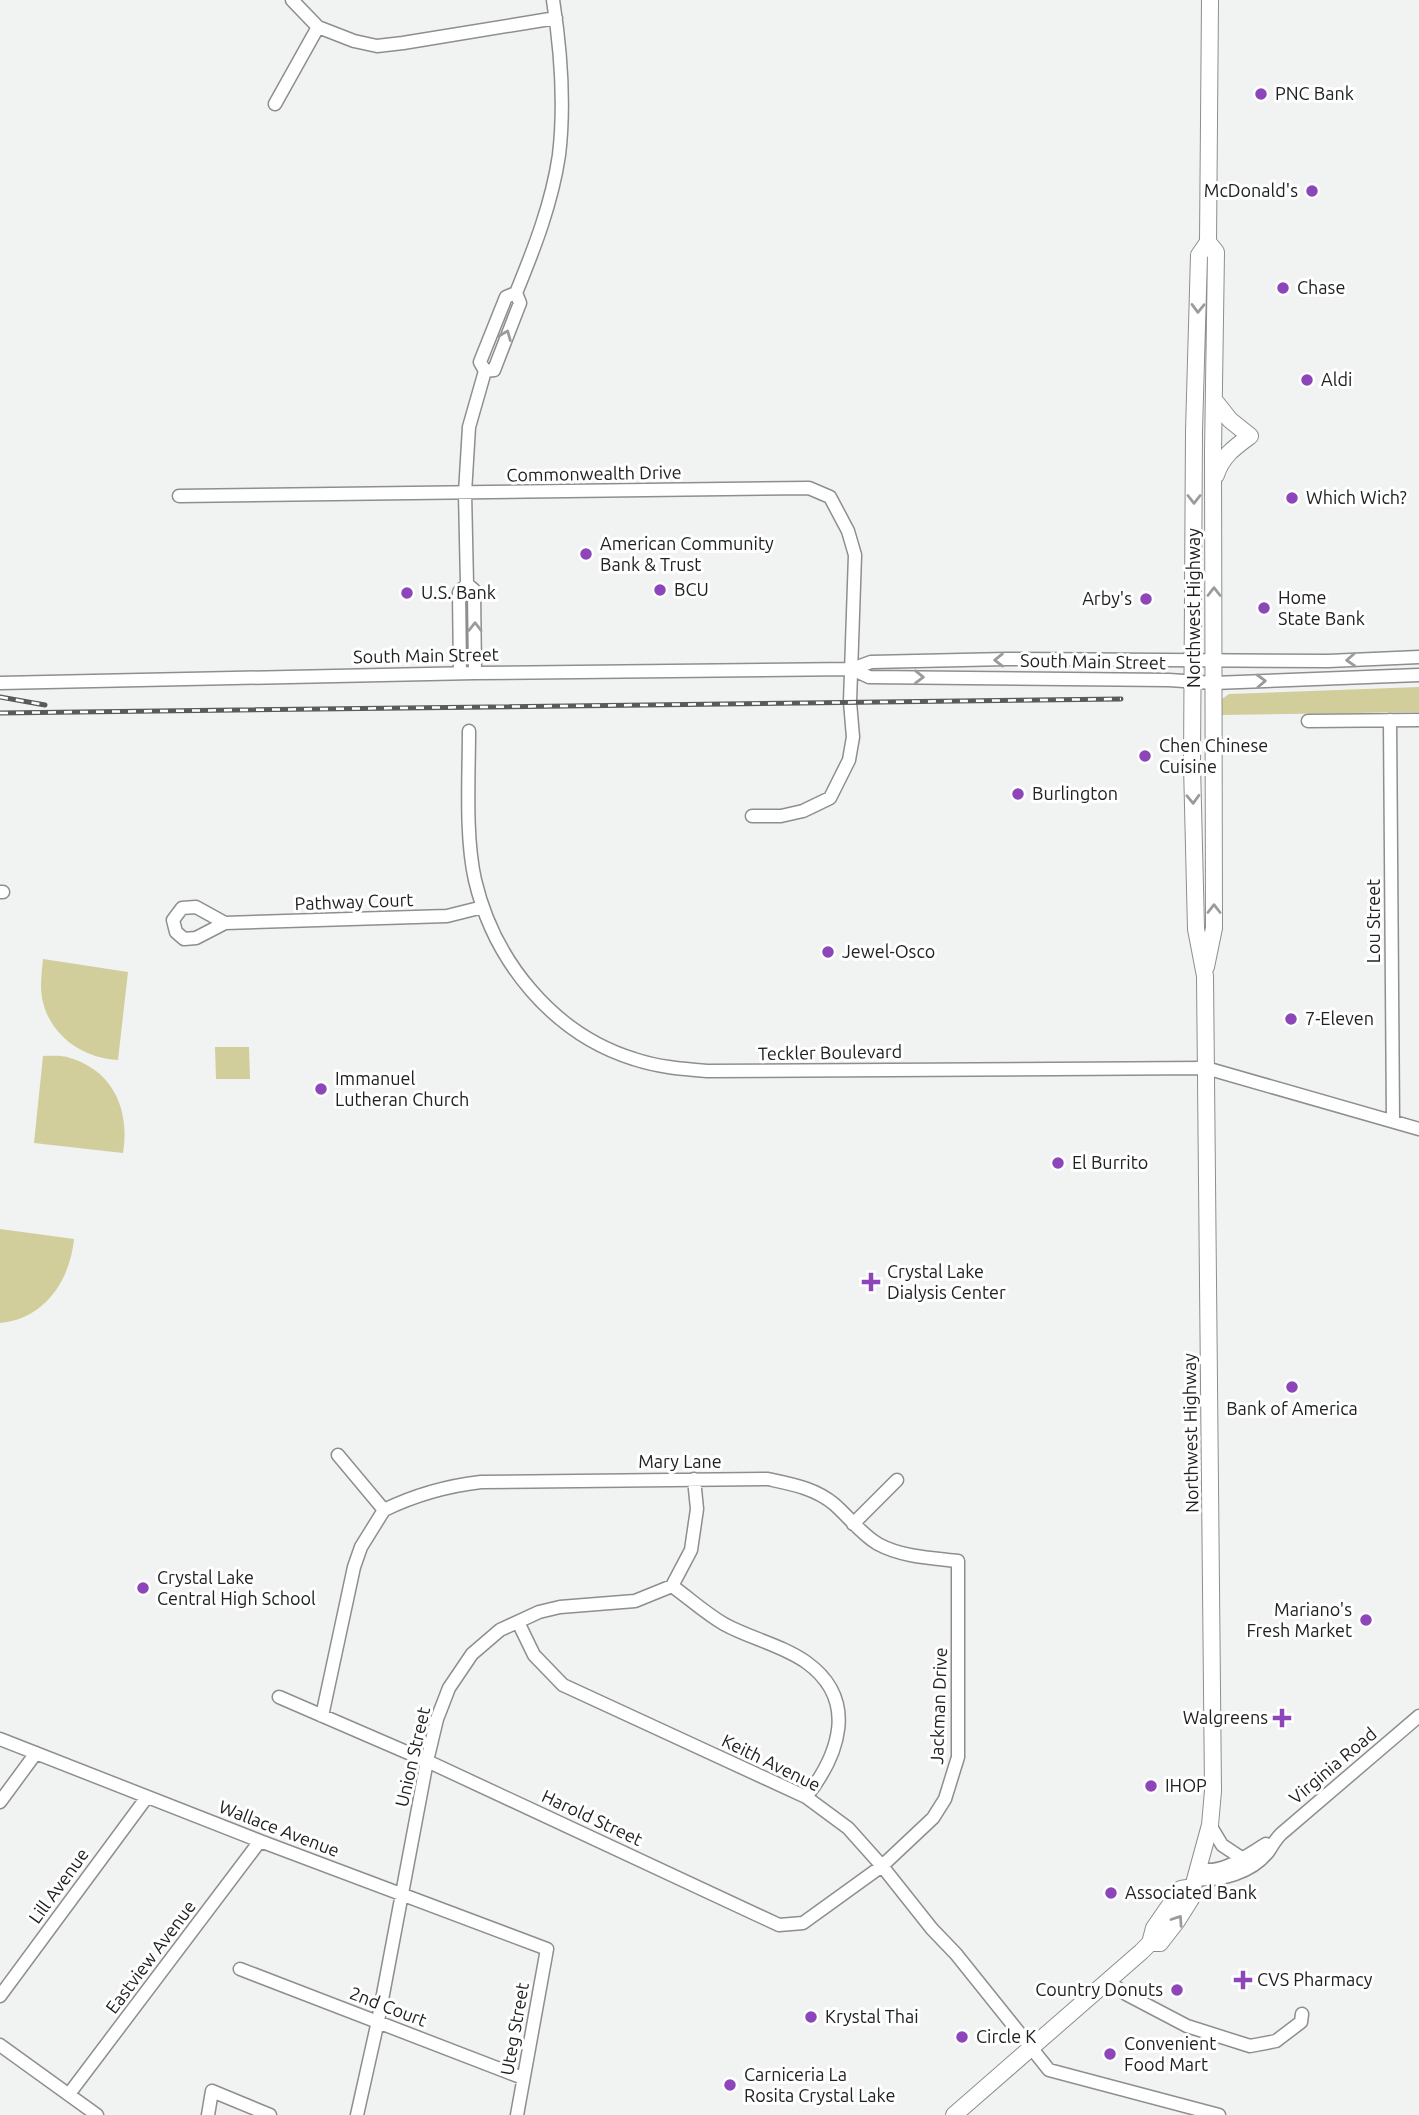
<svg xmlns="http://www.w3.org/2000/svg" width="1419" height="2115" font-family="Ubuntu,sans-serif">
  <rect width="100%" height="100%" fill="#f0f3f2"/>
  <path fill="#d1ce9c" d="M1419,687V712L1222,715V699L1229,694Z
    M43,959L128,972L118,1060C78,1058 42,1029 41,987C41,978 42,968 43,959Z
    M215,1047H249L250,1079H216Z
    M43,1056C52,1056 62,1055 70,1058C114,1071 130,1111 123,1153L34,1143Z
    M0,1229L74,1239C70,1280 45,1319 0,1323Z"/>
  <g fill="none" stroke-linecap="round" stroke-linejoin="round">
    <defs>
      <path id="minor" d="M292,0L318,27L354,41L377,46L403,43L556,18
        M275,104L318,27
        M485,371L494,370L520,303L516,293C534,249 552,203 559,155C565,104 561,51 553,0
        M179,496L809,488L830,497L848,531L855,555L850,702L853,737L849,760L830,798L803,811L781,816H752
        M852,669L869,677L1169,680L1214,683L1419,675
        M460,673L459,592L467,584
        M475,673L474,590L467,584L465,493L469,427L485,371L480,362L506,297L516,293
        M0,683L475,673L852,669L871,662L1007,659L1328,661L1419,657
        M1390,720L1393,1121
        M1308,721L1419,720
        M469,731C469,777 465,836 475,880C494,961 553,1034 634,1059C658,1067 682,1069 707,1071L1206,1068L1419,1129
        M0,892H3
        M225,923L196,938L184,939L176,932L173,920L182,908L196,907L225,923L447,916L483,907
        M338,1455L384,1510
        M853,1524L897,1480
        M672,1586C689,1598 705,1613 724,1624C749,1638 782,1645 806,1662C859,1700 839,1755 806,1797
        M518,1622L534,1655L563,1685L806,1797L848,1828L882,1866L932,1929L956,1954L1049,2070L1219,2115
        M279,1697L427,1761L779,1925L803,1923L882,1866L933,1818L945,1799L958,1757V1561C931,1558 902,1557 878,1544C861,1534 849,1517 834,1504C815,1488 791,1484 768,1479L481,1482C446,1486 415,1495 384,1510
        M322,1716L354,1567L361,1547L384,1510
        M0,1739L260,1841L547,1949L517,2115
        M0,1802L36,1753
        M1210,1825L1222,1845L1243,1859
        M1199,1869C1223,1875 1247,1855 1266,1844
        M1196,1879C1221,1881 1251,1873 1268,1852C1272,1846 1275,1840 1281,1834L1419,1716
        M240,1969L523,2078
        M1108,1981L1126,1994L1187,2026L1250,2046L1276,2041L1301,2022L1302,2014
        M0,1996L147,1797
        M0,2045L97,2115
        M69,2094L260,1841
        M208,2115L212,2091L270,2115
        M357,2115L378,2021L427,1761L437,1719L449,1688L472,1654L500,1630L539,1612L560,1607L635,1601L672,1586L691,1550L697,1509L694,1479"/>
      <path id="major" d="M1215,401L1230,420L1250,436C1235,447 1222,456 1216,475
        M1206,967L1214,928L1213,452L1216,252L1208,242
        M1150,1943H1160L1177,1921L1194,1894L1193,1887L1210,1825L1213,1791L1205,976L1196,929L1192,765L1194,431L1199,255L1208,242L1210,0
        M954,2115L1141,1952L1150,1943L1154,1928L1181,1889L1193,1887"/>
    </defs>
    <use href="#minor" stroke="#8c8f8d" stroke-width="15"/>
    <use href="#major" stroke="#8c8f8d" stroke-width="18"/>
    <use href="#minor" stroke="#fff" stroke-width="12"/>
    <use href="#major" stroke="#fff" stroke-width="16"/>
    <defs>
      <path id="rail" d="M0,697L45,705
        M0,713L1121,699"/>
    </defs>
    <use href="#rail" stroke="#595a59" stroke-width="5"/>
    <use href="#rail" stroke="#fff" stroke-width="2.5" stroke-dasharray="8" stroke-linecap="butt"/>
  </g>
  <defs><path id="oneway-chevron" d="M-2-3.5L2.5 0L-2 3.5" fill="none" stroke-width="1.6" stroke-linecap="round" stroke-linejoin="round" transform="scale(1.75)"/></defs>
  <g stroke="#9b9b9b">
    <use href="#oneway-chevron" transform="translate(1198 308) rotate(91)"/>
    <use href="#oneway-chevron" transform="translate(506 335) rotate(-68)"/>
    <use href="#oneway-chevron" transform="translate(1194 499) rotate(90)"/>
    <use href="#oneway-chevron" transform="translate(1214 592) rotate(-90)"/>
    <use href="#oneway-chevron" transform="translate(475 627) rotate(-90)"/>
    <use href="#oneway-chevron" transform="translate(999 660) rotate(179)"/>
    <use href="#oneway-chevron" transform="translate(1351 660) rotate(177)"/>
    <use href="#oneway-chevron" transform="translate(919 677) rotate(1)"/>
    <use href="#oneway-chevron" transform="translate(1261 681) rotate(-2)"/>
    <use href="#oneway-chevron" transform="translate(1193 799) rotate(88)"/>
    <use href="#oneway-chevron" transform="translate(1214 909) rotate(-90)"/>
    <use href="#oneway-chevron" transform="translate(1178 1920) rotate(-56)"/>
  </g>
  <g fill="#8c46ba" stroke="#fff" stroke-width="2.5">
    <circle cx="1261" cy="94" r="7"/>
    <circle cx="1312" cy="191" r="7"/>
    <circle cx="1283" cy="288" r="7"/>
    <circle cx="1307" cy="380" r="7"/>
    <circle cx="1292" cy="498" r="7"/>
    <circle cx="586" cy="554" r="7"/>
    <circle cx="660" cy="590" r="7"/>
    <circle cx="407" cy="593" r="7"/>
    <circle cx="1146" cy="599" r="7"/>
    <circle cx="1264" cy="608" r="7"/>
    <circle cx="1145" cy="756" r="7"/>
    <circle cx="1018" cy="794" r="7"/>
    <circle cx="828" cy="952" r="7"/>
    <circle cx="1291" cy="1019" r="7"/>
    <circle cx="321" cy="1089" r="7"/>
    <circle cx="1058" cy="1163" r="7"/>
    <path d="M867.5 1271.5h7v7h7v7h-7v7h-7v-7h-7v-7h7z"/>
    <circle cx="1292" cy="1387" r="7"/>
    <circle cx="143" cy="1588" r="7"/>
    <circle cx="1366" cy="1620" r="7"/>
    <path d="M1278.5 1707.5h7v7h7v7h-7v7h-7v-7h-7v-7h7z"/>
    <circle cx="1151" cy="1786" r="7"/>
    <circle cx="1111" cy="1893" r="7"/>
    <path d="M1239.5 1969.5h7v7h7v7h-7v7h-7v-7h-7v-7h7z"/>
    <circle cx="1177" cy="1990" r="7"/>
    <circle cx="811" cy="2017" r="7"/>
    <circle cx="962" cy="2037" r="7"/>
    <circle cx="1110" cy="2054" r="7"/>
    <circle cx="730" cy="2085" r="7"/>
  </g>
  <g text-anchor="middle" stroke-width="6" stroke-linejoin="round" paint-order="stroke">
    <g font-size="18" fill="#202120" stroke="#fff" text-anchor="start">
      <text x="1275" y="100">PNC Bank</text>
      <text x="1298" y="197" text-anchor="end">McDonald's</text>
      <text x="1297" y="294">Chase</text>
      <text x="1321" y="386">Aldi</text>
      <text x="1306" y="504">Which Wich?</text>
      <text x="600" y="550">American Community<tspan x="600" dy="21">Bank &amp; Trust</tspan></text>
      <text x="674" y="596">BCU</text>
      <text x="421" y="599">U.S. Bank</text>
      <text x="1278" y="604">Home<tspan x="1278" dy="21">State Bank</tspan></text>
      <text x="1132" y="605" text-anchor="end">Arby's</text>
      <text x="1159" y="752">Chen Chinese<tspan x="1159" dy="21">Cuisine</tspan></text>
      <text x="1032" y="800">Burlington</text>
      <text x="842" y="958">Jewel-Osco</text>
      <text x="1305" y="1025">7-Eleven</text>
      <text x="335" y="1085">Immanuel<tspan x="335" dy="21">Lutheran Church</tspan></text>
      <text x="1072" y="1169">El Burrito</text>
      <text x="887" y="1278">Crystal Lake<tspan x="887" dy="21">Dialysis Center</tspan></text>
      <text x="1292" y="1415" text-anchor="middle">Bank of America</text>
      <text x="157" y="1584">Crystal Lake<tspan x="157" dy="21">Central High School</tspan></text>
      <text x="1352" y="1616" text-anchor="end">Mariano's<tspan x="1352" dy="21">Fresh Market</tspan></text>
      <text x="1268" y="1724" text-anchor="end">Walgreens</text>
      <text x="1165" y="1792">IHOP</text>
      <text x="1125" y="1899">Associated Bank</text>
      <text x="1257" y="1986">CVS Pharmacy</text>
      <text x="1163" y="1996" text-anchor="end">Country Donuts</text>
      <text x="825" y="2023">Krystal Thai</text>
      <text x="976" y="2043">Circle K</text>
      <text x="1124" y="2050">Convenient<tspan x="1124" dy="21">Food Mart</tspan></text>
      <text x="744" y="2081">Carniceria La<tspan x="744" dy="21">Rosita Crystal Lake</tspan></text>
    </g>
    <g font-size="18" fill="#202120" stroke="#fff">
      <text transform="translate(594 474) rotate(-1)" y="6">Commonwealth Drive</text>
      <text transform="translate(1194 608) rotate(-90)" y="6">Northwest Highway</text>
      <text transform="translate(426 656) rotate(-1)" y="6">South Main Street</text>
      <text transform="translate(1093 662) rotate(1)" y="6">South Main Street</text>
      <text transform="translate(354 902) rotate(-2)" y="6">Pathway Court</text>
      <text transform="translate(1374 921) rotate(-90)" y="6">Lou Street</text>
      <text transform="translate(830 1053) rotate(-1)" y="6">Teckler Boulevard</text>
      <text transform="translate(1191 1433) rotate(-91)" y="6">Northwest Highway</text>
      <text x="680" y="1468">Mary Lane</text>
      <text transform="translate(939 1706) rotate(-88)" y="6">Jackman Drive</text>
      <text transform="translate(413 1757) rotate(-77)" y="6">Union Street</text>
      <text transform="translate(771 1763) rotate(26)" y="6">Keith Avenue</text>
      <text transform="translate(1333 1766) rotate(-40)" y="6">Virginia Road</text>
      <text transform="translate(592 1818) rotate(25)" y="6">Harold Street</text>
      <text transform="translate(279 1829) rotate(21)" y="6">Wallace Avenue</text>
      <text transform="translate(59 1886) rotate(-54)" y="6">Lill Avenue</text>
      <text transform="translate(151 1957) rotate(-53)" y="6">Eastview Avenue</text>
      <text transform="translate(388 2007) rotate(21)" y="6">2nd Court</text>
      <text transform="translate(515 2029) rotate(-80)" y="6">Uteg Street</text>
    </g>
  </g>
</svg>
